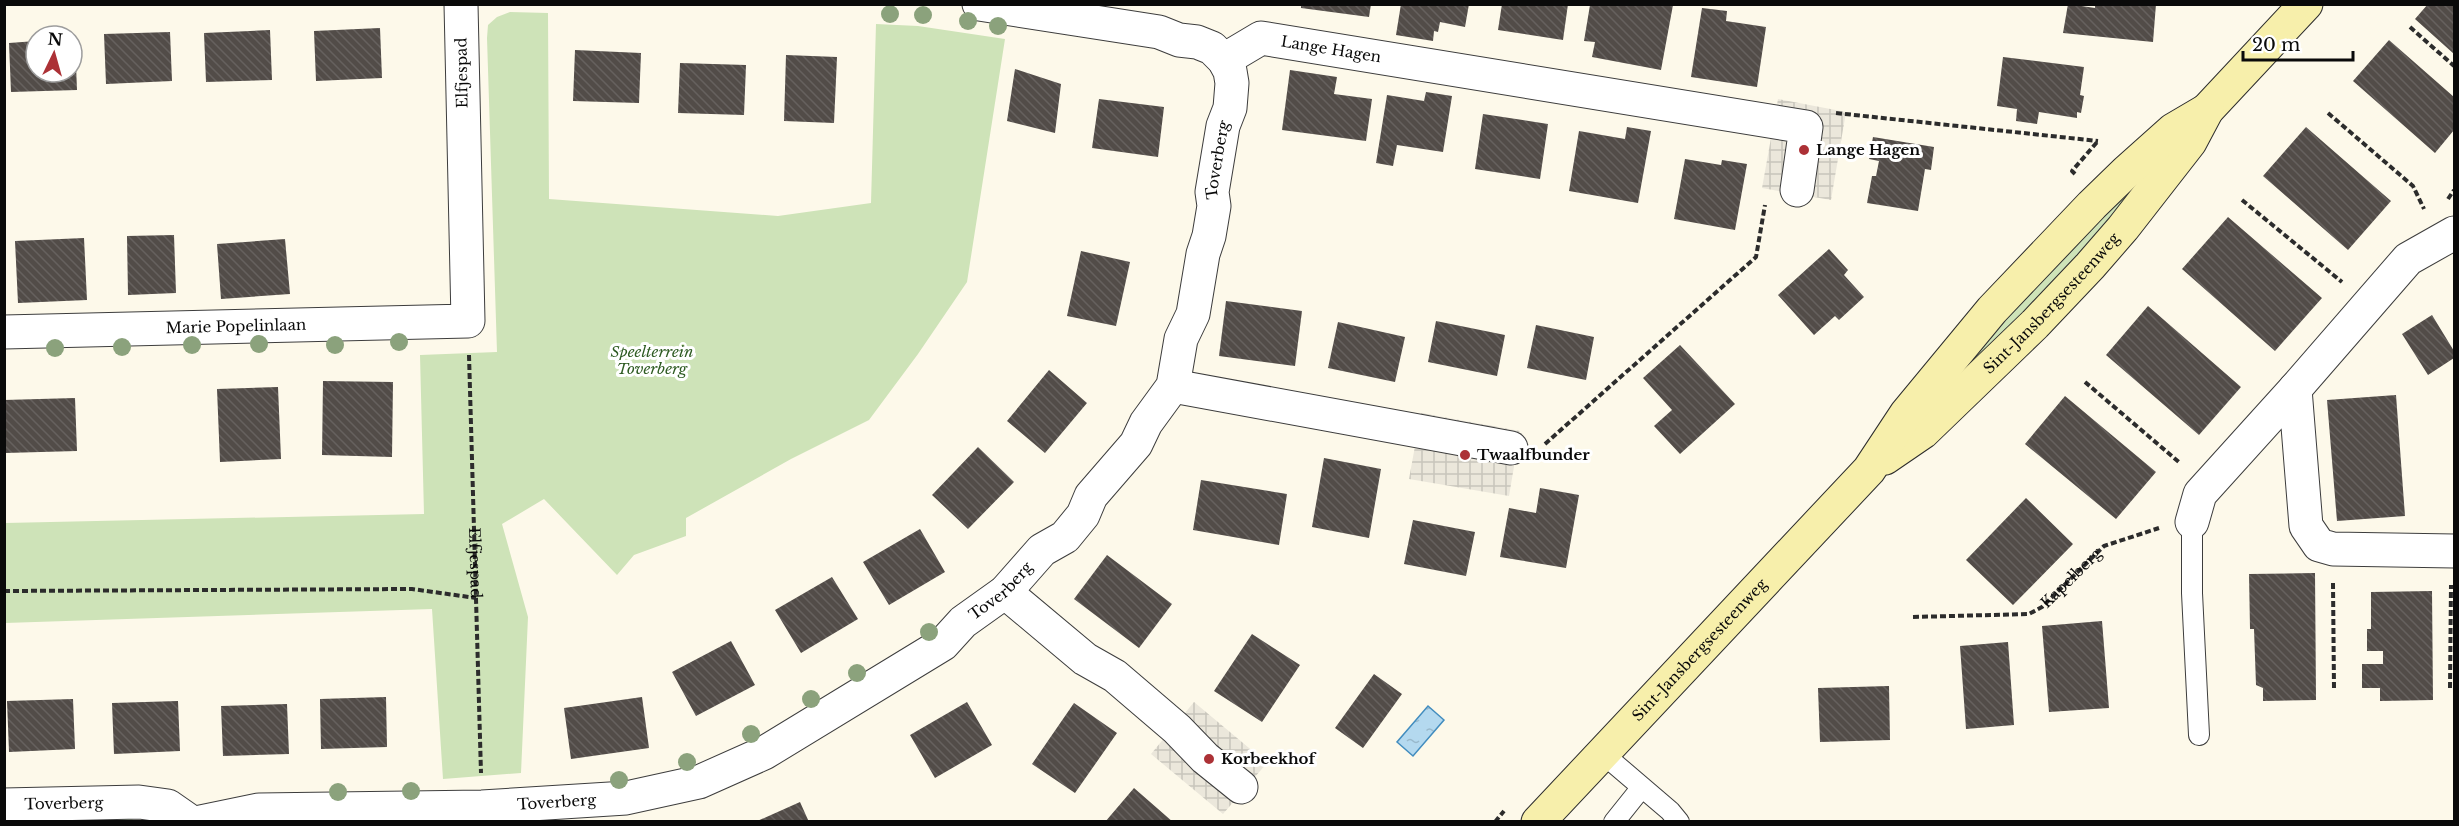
<svg xmlns="http://www.w3.org/2000/svg" width="2459" height="826" font-family="'Libre Baskerville',serif">
  <defs>
    <pattern id="plaza-grid" width="8" height="8" patternUnits="userSpaceOnUse" patternTransform="scale(1.5)"><rect width="8" height="8" fill="#ebe7db"/><path d="M0 4h8M4 0v8" fill="none" stroke="#c8c5bb"/></pattern>
    <pattern id="water-ripples" width="26" height="14" patternUnits="userSpaceOnUse" patternTransform="scale(1.5)"><rect width="26" height="14" fill="#b4d9ef"/><path d="M2 4q2-2 4 0t4 0M15 11q2-2 4 0t4 0" fill="none" stroke="#99b9cc"/></pattern>
    <pattern id="building-back-hatch" width="6" height="6" patternUnits="userSpaceOnUse" patternTransform="scale(1.5)"><rect width="6" height="6" fill="#524c48"/><path d="M-1 5l2 2M0 0l6 6M5-1l2 2" fill="none" stroke="#66615e"/></pattern>
  </defs>
  <rect width="100%" height="100%" fill="#fdf9ea"/>
  <path fill="#cee3b8" d="M510,12L548,13L549,199L778,216L871,203L876,24L918,26L1005,39L967,282L918,354L869,420L791,459L686,518V536L634,555L617,575L544,499L502,524L528,617L521,773L443,779L432,609L5,623V523L424,514L420,355L497,352L487,38L488,25L497,17Z
    M2162,151L2097,244L1945,396L1937,388Z
    M141,815L128,822H5L4,818Z"/>
  <path fill="url(#plaza-grid)" d="M1778,99L1846,112L1831,200L1762,188Z
    M1421,413L1520,431L1509,496L1409,479Z
    M1194,702L1267,763L1223,814L1151,754Z"/>
  <path fill="url(#water-ripples)" stroke="#428dbf" stroke-width="1.5" d="M1428,706L1444,720L1413,756L1397,742Z"/>
  <path fill="url(#building-back-hatch)" d="M1301,4H1371L1369,17L1301,8Z
    M1401,4H1469L1465,27L1440,22L1438,32L1434,31L1433,41L1396,35Z
    M1502,4H1568L1563,40L1498,30Z
    M2068,4L2095,8V4H2156L2153,42L2063,33Z
    M2428,4H2454V54L2415,19Z
    M1590,5H1673L1661,70L1592,57L1595,42L1584,41Z
    M1702,8L1727,11L1726,21L1766,27L1757,87L1691,77Z
    M380,28L382,78L316,81L314,31Z
    M270,30L272,80L206,82L204,33Z
    M170,32L172,81L106,84L104,34Z
    M72,40H75L77,90L11,92L9,43L36,41V72H72Z
    M2389,40L2454,97V130L2435,153L2353,81Z
    M575,50L641,53L639,103L573,101Z
    M786,55L837,57L834,123L784,121Z
    M2003,57L2084,67L2080,95L2084,96L2081,113L2077,112V118L2039,112L2037,124L2016,121L2017,109L1997,106Z
    M680,63L746,65L744,115L678,113Z
    M1015,69L1061,84L1055,133L1007,121Z
    M1290,70L1337,77L1334,94L1372,99L1366,141L1282,130Z
    M1426,92L1452,96L1443,152L1397,145L1393,166L1376,163L1387,95L1424,101Z
    M1099,99L1164,107L1158,157L1092,148Z
    M1483,114L1548,124L1540,179L1475,169Z
    M1627,127L1651,131L1638,203L1569,191L1579,131L1625,139Z
    M2306,127L2391,201L2348,250L2263,176Z
    M1873,137L1934,147L1931,170L1925,169L1918,211L1867,203L1872,176H1876L1879,161L1869,159Z
    M1685,159L1721,165L1722,160L1747,164L1735,230L1674,219Z
    M2228,217L2322,298L2275,351L2182,269Z
    M174,235L176,293L128,295L127,236Z
    M84,238L87,300L18,303L15,241Z
    M285,239L290,294L221,299L217,244Z
    M1829,249L1848,270L1844,275L1864,297L1839,320L1835,316L1814,335L1778,295Z
    M1081,251L1130,262L1116,326L1067,316Z
    M1226,301L1302,311L1295,366L1219,356Z
    M2148,306L2241,387L2199,435L2106,355Z
    M2432,315L2454,351V358L2428,375L2402,334Z
    M1436,321L1505,335L1497,376L1428,362Z
    M1338,322L1405,337L1395,382L1328,368Z
    M1536,325L1594,337L1586,380L1527,368Z
    M1680,345L1735,404L1680,454L1654,426L1672,410L1643,378Z
    M1049,370L1087,403L1045,453L1007,421Z
    M323,381L393,382L392,457L322,455Z
    M278,387L281,459L220,462L217,389Z
    M2396,395L2405,516L2337,521L2327,400Z
    M2065,396L2156,472L2116,519L2025,444Z
    M75,398L77,451L5,453L4,400Z
    M978,447L1014,482L968,529L932,495Z
    M1324,458L1381,469L1369,538L1312,527Z
    M1201,480L1287,494L1279,545L1193,530Z
    M1540,488L1579,495L1566,568L1500,557L1509,508L1536,513Z
    M2026,498L2073,544L2013,605L1966,560Z
    M1413,520L1475,532L1466,576L1404,564Z
    M920,529L945,572L889,605L863,562Z
    M1107,555L1172,604L1139,648L1074,599Z
    M2315,573L2316,700L2263,701V688L2256,685L2254,629H2250L2249,574Z
    M832,577L858,619L801,653L775,610Z
    M2432,591L2433,700L2380,701V688H2362V664H2383V651H2367V629H2371V592Z
    M2102,621L2109,708L2049,712L2042,626Z
    M1252,634L1300,665L1262,722L1214,691Z
    M731,641L755,685L696,716L672,672Z
    M2008,642L2014,725L1966,729L1960,646Z
    M1374,674L1402,694L1363,748L1335,728Z
    M1889,686L1890,740L1820,742L1818,688Z
    M386,697L387,747L321,749L320,699Z
    M642,697L649,748L571,759L564,708Z
    M73,699L75,749L9,752L7,701Z
    M178,701L180,751L114,754L112,703Z
    M967,702L992,745L935,778L910,735Z
    M1074,703L1117,733L1075,793L1032,764Z
    M287,704L289,754L223,756L221,706Z
    M1134,788L1173,822H1105Z
    M800,802L809,822H755Z"/>
  <g fill="none" stroke-linecap="round" stroke-linejoin="round">
    <defs>
      <path id="service" d="M2192,522V593L2199,735
        M1602,753L1670,811L1679,822
        M1614,822L1642,787"/>
      <g id="minor">
        <path id="s3" d="M1224,60L1261,38L1806,127L1797,190"/>
        <path id="s4" d="M4,332L468,321L461,4"/>
        <path d="M1173,386L1511,448"/>
        <path d="M2295,389L2408,259L2454,233"/>
        <path d="M2192,522L2200,494L2295,389L2306,526L2319,545L2333,549L2454,551"/>
        <path d="M1005,592L1085,659L1115,676L1177,729L1205,758L1241,787"/>
        <path id="s5" d="M4,805L139,802L168,806L191,822"/>
        <path id="s6" d="M201,822L259,810L482,807L626,798L699,782L764,753L943,644L963,622L1005,592L1042,550L1065,537L1083,515L1091,496L1136,444L1146,423L1173,386L1181,339L1193,314L1203,254L1209,236L1214,206L1212,192L1223,126L1230,108L1232,83L1230,71L1224,60L1212,48L1197,42L1179,40L1159,32L979,4"/>
      </g>
      <g id="secondary">
        <path id="s7" d="M1885,458L1923,432L2035,324L2090,266L2123,228L2190,142L2207,110L2306,4"/>
        <path id="s8" d="M1538,822L1869,470L1906,414L1992,310L2092,205L2126,172L2173,130L2207,110"/>
      </g>
    </defs>
    <use href="#service" stroke="#3d3d3d" stroke-width="22"/>
    <use href="#minor" stroke="#3d3d3d" stroke-width="35"/>
    <use href="#secondary" stroke="#2c2c2c" stroke-width="35"/>
    <g stroke="#2c2c2c" stroke-width="4" stroke-dasharray="6 3" stroke-linecap="butt">
      <path d="M2410,27L2454,66"/>
      <path d="M1836,113L2098,141"/>
      <path d="M2328,113L2413,186L2424,209"/>
      <path d="M2075,174L2072,171L2098,141"/>
      <path d="M2448,199L2454,190"/>
      <path d="M2242,200L2342,282"/>
      <path id="s1" d="M469,355L481,773"/>
      <path d="M2085,382L2180,463"/>
      <path d="M1545,444L1756,257L1765,205"/>
      <path d="M2333,583L2334,688"/>
      <path d="M4,591L412,589L476,598"/>
      <path id="s2" d="M1913,617L2029,614L2042,607L2104,546L2159,528"/>
      <path d="M2450,688L2451,585"/>
      <path d="M1495,822L1504,811"/>
    </g>
    <use href="#service" stroke="#fff" stroke-width="20"/>
    <use href="#minor" stroke="#fff" stroke-width="33"/>
    <use href="#secondary" stroke="#f7efab" stroke-width="33"/>
  </g>
  <g fill="#8ba27c">
    <circle cx="890" cy="14" r="9"/>
    <circle cx="923" cy="15" r="9"/>
    <circle cx="968" cy="21" r="9"/>
    <circle cx="998" cy="26" r="9"/>
    <circle cx="399" cy="342" r="9"/>
    <circle cx="259" cy="344" r="9"/>
    <circle cx="192" cy="345" r="9"/>
    <circle cx="335" cy="345" r="9"/>
    <circle cx="122" cy="347" r="9"/>
    <circle cx="55" cy="348" r="9"/>
    <circle cx="929" cy="632" r="9"/>
    <circle cx="857" cy="673" r="9"/>
    <circle cx="811" cy="699" r="9"/>
    <circle cx="751" cy="734" r="9"/>
    <circle cx="687" cy="762" r="9"/>
    <circle cx="619" cy="780" r="9"/>
    <circle cx="411" cy="791" r="9"/>
    <circle cx="338" cy="792" r="9"/>
  </g>
  <g fill="#ac3136" stroke="#fff" stroke-width="2">
    <circle cx="1804" cy="150" r="6"/>
    <circle cx="1465" cy="455" r="6"/>
    <circle cx="1209" cy="759" r="6"/>
  </g>
  <g text-anchor="middle" stroke-width="6" stroke-linejoin="round" paint-order="stroke">
    <g font-size="15" fill="#0a0a0a" stroke="#fff">
      <text dy="5" stroke="none"><textPath href="#s3" startOffset="114">Lange Hagen</textPath></text>
      <text transform="translate(462 73) rotate(-91)" y="5">Elfjespad</text>
      <text dy="5" stroke="none"><textPath href="#s6" startOffset="1365">Toverberg</textPath></text>
      <text dy="5" stroke="none"><textPath href="#s7" startOffset="228">Sint-Jansbergsesteenweg</textPath></text>
      <text dy="5" stroke="none"><textPath href="#s4" startOffset="232">Marie Popelinlaan</textPath></text>
      <text dy="5" stroke="none"><textPath href="#s1" startOffset="208">Elfjespad</textPath></text>
      <text dy="5" stroke="none"><textPath href="#s2" startOffset="172">Kapelberg</textPath></text>
      <text dy="5" stroke="none"><textPath href="#s6" startOffset="861">Toverberg</textPath></text>
      <text dy="5" stroke="none"><textPath href="#s8" startOffset="236">Sint-Jansbergsesteenweg</textPath></text>
      <text dy="5" stroke="none"><textPath href="#s6" startOffset="357">Toverberg</textPath></text>
      <text dy="5" stroke="none"><textPath href="#s5" startOffset="60">Toverberg</textPath></text>
    </g>
    <g font-size="15" font-weight="bold" fill="#0a0a0a" stroke="#fff" text-anchor="start">
      <text x="1816" y="155">Lange Hagen</text>
      <text x="1477" y="460">Twaalfbunder</text>
      <text x="1221" y="764">Korbeekhof</text>
    </g>
    <g font-size="15" font-style="italic" fill="#2e5b22" stroke="#fff">
      <text x="652" y="357">Speelterrein<tspan x="652" dy="17">Toverberg</tspan></text>
    </g>
  </g>
  <rect width="2459" height="826" fill="none" stroke="#0a0a0a" stroke-width="12"/>
  <g transform="translate(54 54) rotate(5)"><circle r="28" fill="#ffffff" stroke="#9d9d9d" stroke-width="1.5"/>
  <path d="M0-4.5L10 22L0 15L-10 22Z" fill="#ac3136"/>
  <text y="-9" font-size="16" font-weight="bold" text-anchor="middle" fill="#0a0a0a">N</text>
  </g>
  <path d="M2243 51v9h110v-9" fill="none" stroke="#0a0a0a" stroke-width="3"/>
  <text x="2252" y="51" font-size="18" fill="#0a0a0a" stroke="#ffffff" stroke-width="4.5" paint-order="stroke">20 m</text>
</svg>
